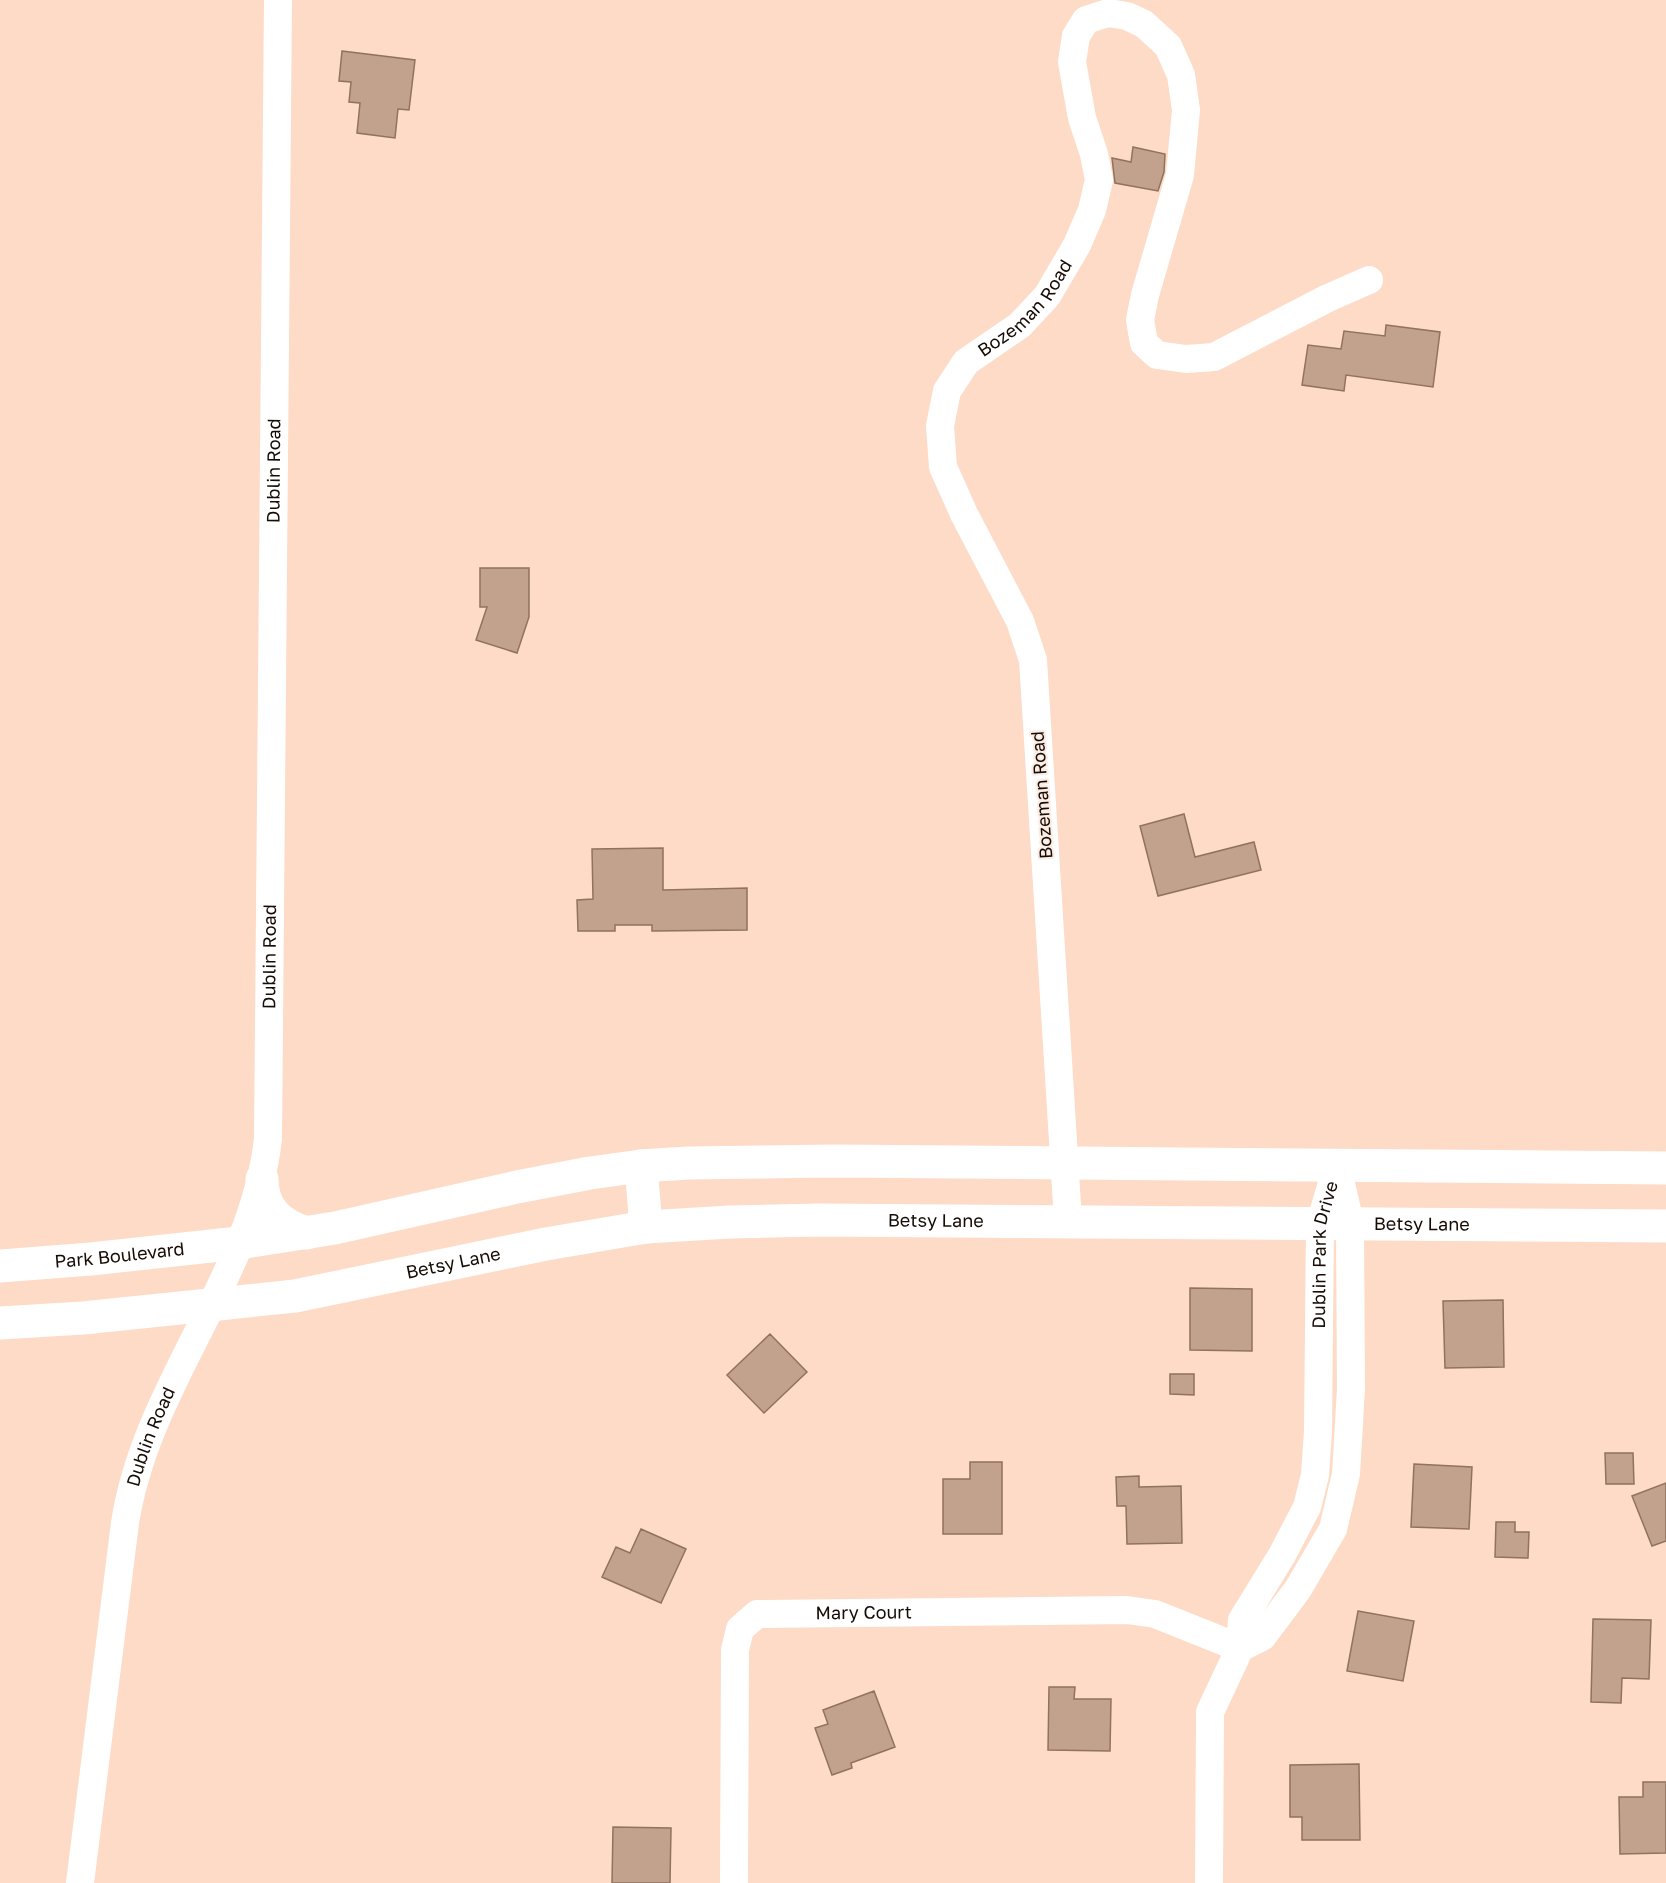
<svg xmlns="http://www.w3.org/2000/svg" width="1666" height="1883" font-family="'Golos Text',sans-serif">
  <rect width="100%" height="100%" fill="#fddbc6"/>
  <path fill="#c2a28d" stroke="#90725e" stroke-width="1.5" d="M342,51L415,60L409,110L398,109L395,138L357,133L360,103L349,102L351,82L339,81Z
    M1133,147L1165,154L1164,172L1158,191L1115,183L1112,158L1131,162Z
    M1386,325L1440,332L1433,387L1346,375L1344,391L1302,385L1308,345L1341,349L1344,331L1385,336Z
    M480,568H529V617L517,653L476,640L487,607H480Z
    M1184,814L1195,857L1254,842L1261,870L1158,896L1140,826Z
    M663,848V890L747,888V930L652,931V925H615V931H578L577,900L593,899L592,849Z
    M1190,1288L1252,1289V1351L1190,1350Z
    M1503,1300L1504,1367L1445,1368L1443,1301Z
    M770,1334L807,1372L764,1413L727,1375Z
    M1170,1374H1194V1395L1170,1394Z
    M1605,1453H1633L1634,1484H1606Z
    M970,1462H1002V1534H943V1479H970Z
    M1414,1464L1472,1467L1469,1529L1411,1527Z
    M1139,1476V1487L1181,1486L1182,1543L1127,1544L1126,1506H1117L1116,1477Z
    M1666,1483V1541L1652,1546L1632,1496Z
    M1496,1522H1515V1532H1529L1528,1558L1495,1557Z
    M641,1529L686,1549L661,1603L602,1577L616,1547L630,1553Z
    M1358,1611L1414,1621L1403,1681L1347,1671Z
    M1593,1619L1651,1620L1649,1679L1622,1678L1621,1703L1591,1702Z
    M1049,1687H1075L1074,1699H1111L1110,1751L1048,1750Z
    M874,1691L895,1747L851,1763L852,1768L832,1775L815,1728L828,1724L823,1710Z
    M1359,1764L1360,1840H1302V1817H1290V1765Z
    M1643,1782H1666V1853L1620,1854L1619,1797H1643Z
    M613,1827L671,1828L670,1883H612Z"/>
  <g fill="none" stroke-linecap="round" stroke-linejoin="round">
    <g stroke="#fff" stroke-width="28">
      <path id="s1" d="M1068,1221L1033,660L1020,621L964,514L943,467L940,426L947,391L966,362L1020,325L1047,296L1077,245L1092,210L1099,180L1094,154L1082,118L1072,62L1076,36L1086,20L1108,13L1127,16L1144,24L1168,46L1181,75L1186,110L1180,175L1145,295L1140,320L1144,343L1157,355L1186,359L1214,357L1328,298L1369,280"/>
      <path id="s2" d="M80,1883L125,1523C146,1385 252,1278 268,1139L278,0"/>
      <path id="s3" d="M734,1883L735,1650L740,1629L757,1614L1127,1610L1155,1614L1240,1648"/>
      <path id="s4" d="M1209,1883L1210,1712L1240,1648L1242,1620L1282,1555L1307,1507L1315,1475L1318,1431L1320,1224L1337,1166L1350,1223L1351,1389L1346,1474L1333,1529L1298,1589L1262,1637L1240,1648"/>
    </g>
    <g stroke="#fff" stroke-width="33">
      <path d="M641,1166L646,1227"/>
      <path d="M262,1179C262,1209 280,1225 307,1233"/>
      <path id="s5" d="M0,1266L91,1259L239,1243L335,1228L517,1187L590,1173L641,1166L688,1163L833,1161L1666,1168"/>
      <path id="s6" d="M0,1323L83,1318L295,1296L546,1244L646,1227L730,1222L818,1220L1666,1226"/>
    </g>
  </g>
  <g text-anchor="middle" stroke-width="4.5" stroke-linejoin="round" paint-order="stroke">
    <g font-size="18" fill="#160b05" stroke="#fbede4">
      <text dy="6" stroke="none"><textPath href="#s1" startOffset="968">Bozeman Road</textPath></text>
      <text dy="6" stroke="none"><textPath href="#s2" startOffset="1443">Dublin Road</textPath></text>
      <text transform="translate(1042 795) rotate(-94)" y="6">Bozeman Road</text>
      <text dy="6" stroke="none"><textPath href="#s2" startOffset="957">Dublin Road</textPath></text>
      <text dy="6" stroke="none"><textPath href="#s6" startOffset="944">Betsy Lane</textPath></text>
      <text dy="6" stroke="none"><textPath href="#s6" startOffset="1430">Betsy Lane</textPath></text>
      <text dy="6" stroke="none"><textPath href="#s5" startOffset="120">Park Boulevard</textPath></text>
      <text dy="6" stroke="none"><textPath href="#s4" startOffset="654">Dublin Park Drive</textPath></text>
      <text dy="6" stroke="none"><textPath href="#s6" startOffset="458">Betsy Lane</textPath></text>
      <text dy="6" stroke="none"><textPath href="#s2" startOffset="453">Dublin Road</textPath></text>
      <text dy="6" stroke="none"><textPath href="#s3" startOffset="384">Mary Court</textPath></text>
    </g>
  </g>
</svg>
